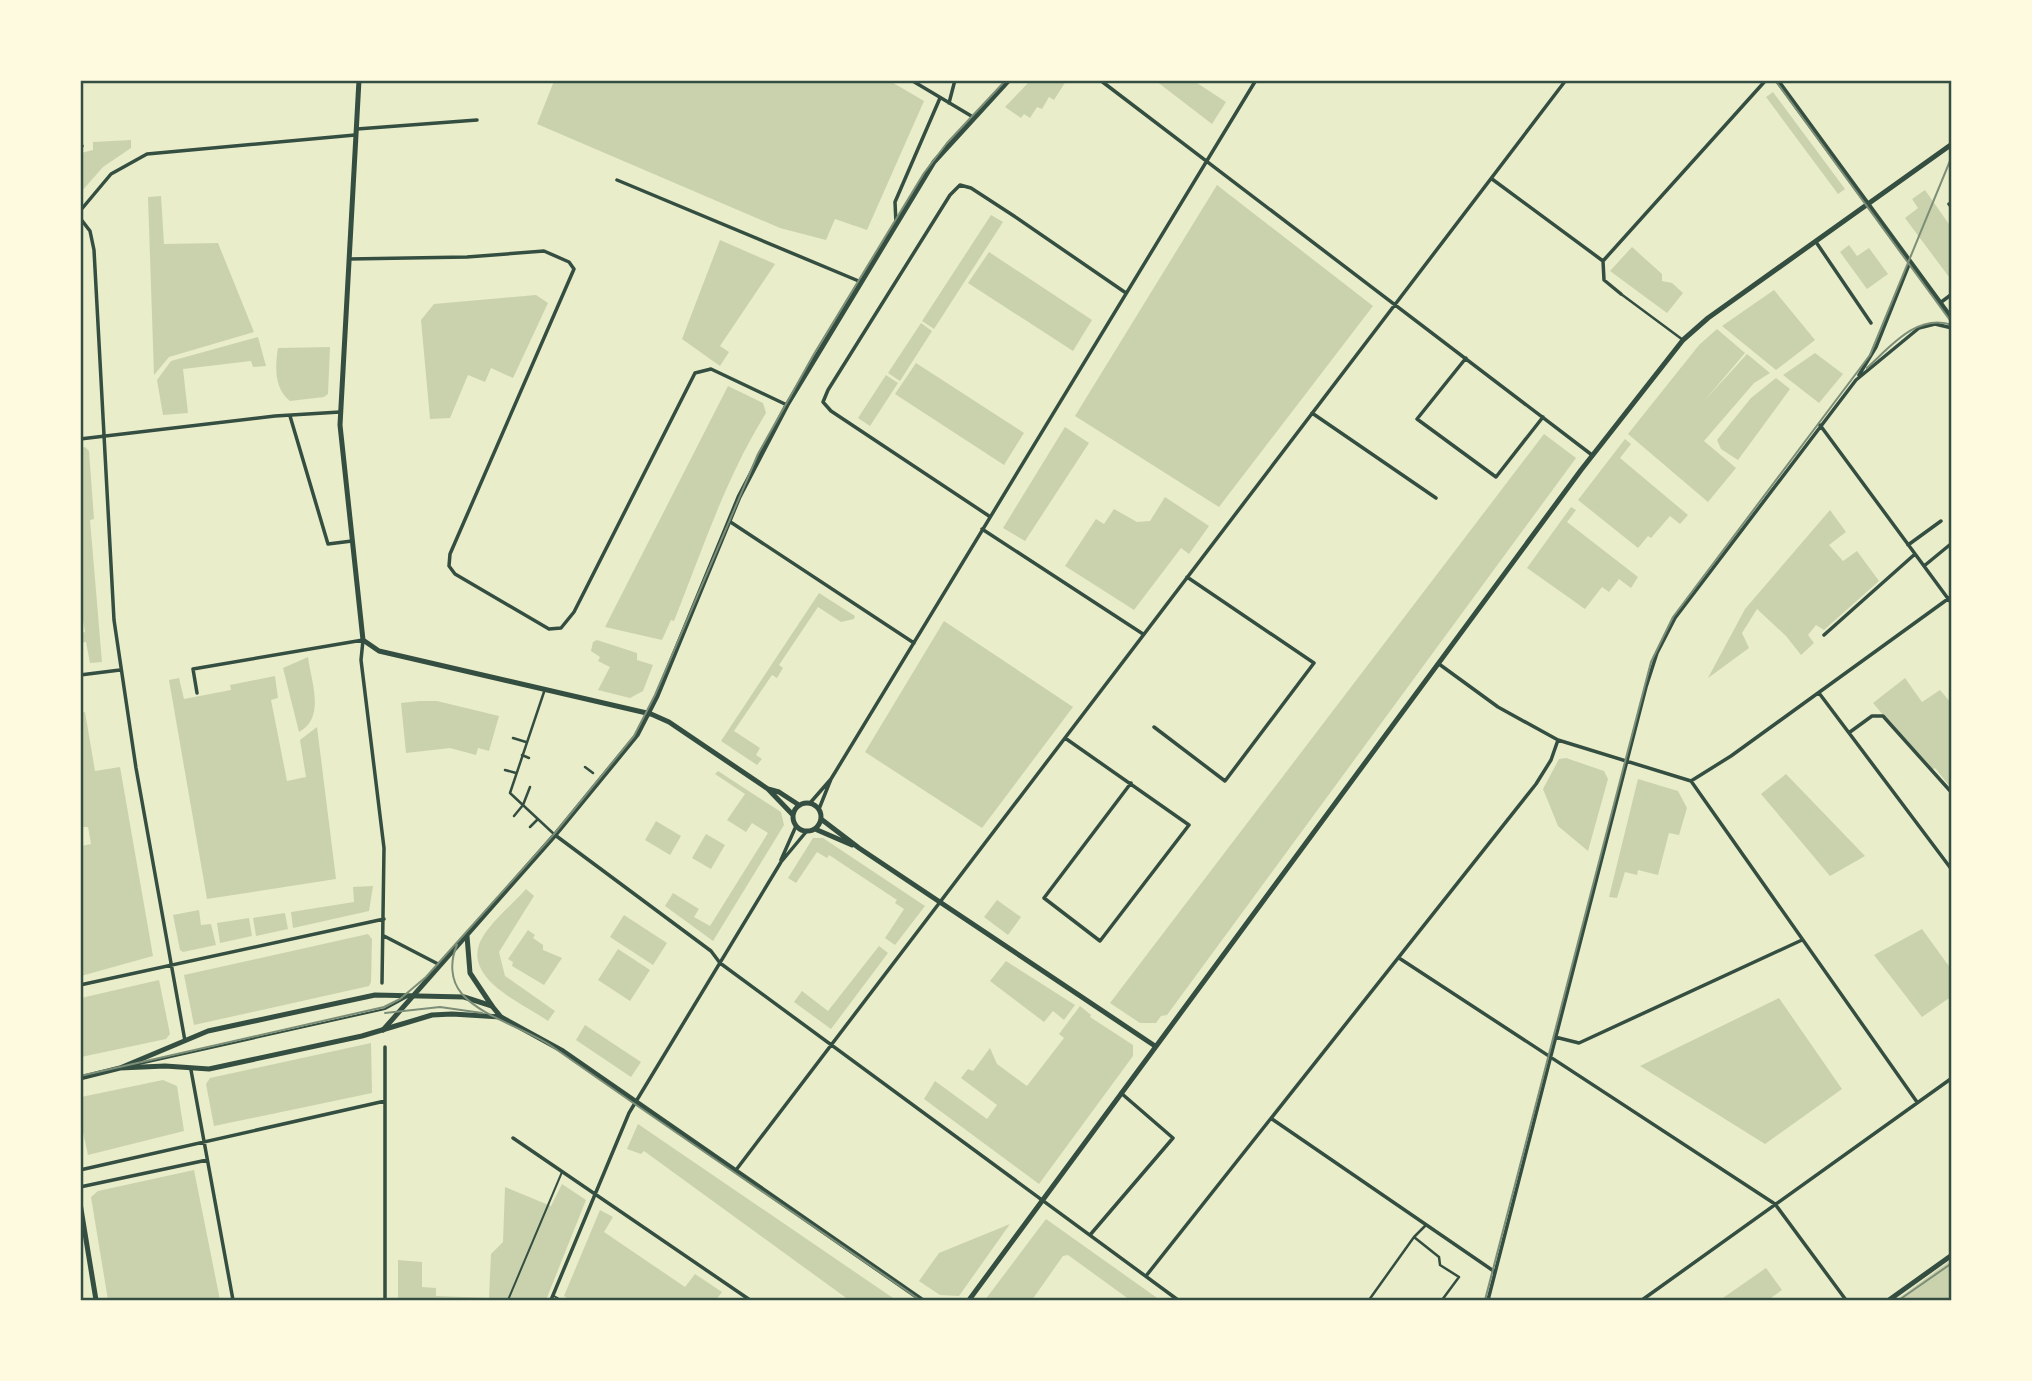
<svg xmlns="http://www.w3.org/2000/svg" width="2032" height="1381" font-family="Quicksand,sans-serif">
  <rect width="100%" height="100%" fill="#e9edc9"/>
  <path fill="#cad2ad" d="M554,81H890L924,101L867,230L835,219L826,240L780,228L537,124Z
    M1030,81H1066L1054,100L1049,97L1042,109L1037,107L1030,118L1024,114L1021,118L1005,107Z
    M1156,81H1194L1226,102L1212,124Z
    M1773,92L1845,189L1838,194L1766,97Z
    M131,140V148L103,167L81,192V153L93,150V142Z
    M1217,185L1373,306L1219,507L1075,416Z
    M1925,190L1951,227L1949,277L1905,218L1918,208L1912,199Z
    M161,196L164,244L218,243L254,332L169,357L154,375L148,197Z
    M991,215L1003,222L934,329L922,321Z
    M720,240L775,264L720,346L729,352L720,366L682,339Z
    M1849,245L1857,256L1869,248L1888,274L1867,289L1840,252Z
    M1632,247L1662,274V281L1672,283L1683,293L1667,313L1610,271Z
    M989,252L1092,320L1073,351L968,283Z
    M1774,290L1815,340L1776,370L1722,326Z
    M536,295L548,303L513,378L491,368L485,382L468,375L450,418L430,419L421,320L434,304Z
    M921,323L932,331L900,381L888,373Z
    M1717,329L1745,353L1705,400L1747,354L1770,373L1754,383L1704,441L1736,468L1708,502L1628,434L1699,345Z
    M258,337L266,366L253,367L251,361L183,369L188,413L163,415L157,380L171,361Z
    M330,347L328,394L324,397L290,401C274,389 275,366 278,348Z
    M1815,353L1843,374L1819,403L1783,375Z
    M916,363L1024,433L1004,465L895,394Z
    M886,375L898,383L870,426L858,418Z
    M1776,378L1790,389L1738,460L1721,449L1717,440L1751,398Z
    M728,386L763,403L766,413C725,479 702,551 674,621L671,620L662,640L605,627Z
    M1065,427L1089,443L1025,541L1003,528Z
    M1544,434L1576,458L1167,1015L1161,1016L1156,1023H1140L1110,1003Z
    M1625,439L1631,444L1620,458L1688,515L1680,524L1670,516L1651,538L1648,536L1638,548L1578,500Z
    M85,447L89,451L94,519L90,520L102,662L90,663L86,642L80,643L81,633L85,632L80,602V448Z
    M1165,497L1209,526L1189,554L1181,548L1134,610L1065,566L1096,519L1104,524L1114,509L1137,522L1150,521Z
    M1571,507L1576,510L1567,522L1638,577L1631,588L1619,579L1609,592L1602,587L1585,609L1527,568Z
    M1830,510L1846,532L1829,545L1843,561L1857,551L1879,581L1824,630L1816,625L1808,635L1814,643L1801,655L1786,636L1757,609L1742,633L1749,648L1708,678L1745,609Z
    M819,593L855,616L854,619L841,622L818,607L779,665L783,668L777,678L772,675L734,731L760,748L756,755L762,759L757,765L721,741Z
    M944,621L1073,707L982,828L865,752Z
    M597,640L637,653V660L653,665L643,691L630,698L598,690L610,667L598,661L600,657L591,651L593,642Z
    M308,657C311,681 326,718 299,732L283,668Z
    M275,676L278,698L271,700L287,781L306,777L300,740L317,727L336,879L207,899L169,680L179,678L184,699L231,690L230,685Z
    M1905,678L1922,702L1940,690L1951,703V788L1935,768L1931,771L1873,703Z
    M419,701H437L499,716L489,751L478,748L476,755L450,748L406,753L401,703Z
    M85,712L95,771L120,767L153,956L81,976V846L91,844L88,827H80V713Z
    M1566,758L1604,771L1608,779L1588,851L1558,826L1543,789L1559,759Z
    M718,771L781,812L784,825L713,941L665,906L673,893L699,909L694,917L710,926L768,833L752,823L746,832L727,820L745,794L715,774Z
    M1786,774L1865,856L1830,876L1761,794Z
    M1638,779L1678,791L1687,808L1679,835L1669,833L1658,875L1638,870L1637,875L1625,872L1617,898L1609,897Z
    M656,821L681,836L670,855L645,840Z
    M706,834L725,845L711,869L692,858Z
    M813,838H823L925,906L895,945L885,938L904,909L895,903L897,900L829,855L827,858L817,852L796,883L788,878Z
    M373,886L369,911L293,928L291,912L354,902L353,887Z
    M526,889L534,896L499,952L505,976L555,1011L548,1021C524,1004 464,980 480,942C489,923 512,905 526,889Z
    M997,900L1021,917L1008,935L984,917Z
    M199,910L201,925L211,924L216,945L183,952L180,950L173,915Z
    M285,913L288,929L256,936L253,918Z
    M624,915L667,943L653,965L610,937Z
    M249,918L252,936L220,943L217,923Z
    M1922,929L1951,969L1952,996L1922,1017L1874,955Z
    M528,930L535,935L533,938L543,945V950L562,958L544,985L512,966L513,962L508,959Z
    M368,934L372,939L371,982L369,986L194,1025L184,975Z
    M879,946L888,953L831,1029L794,1002L802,991L828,1011Z
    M618,949L650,970L630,1001L598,980Z
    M1006,961L1075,1005L1064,1020L1053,1011L1044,1022L990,981Z
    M159,980L170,1034L166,1039L81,1057V998Z
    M1779,998L1842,1089L1765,1144L1640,1066Z
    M1080,1006L1091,1015L1090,1017L1133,1045V1056L1039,1184L924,1099L935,1081L987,1119L997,1105L961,1078L968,1069L973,1071L990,1048L997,1064L1027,1086L1064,1038L1059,1034Z
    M585,1025L641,1062L631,1077L576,1040Z
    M371,1043L372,1093L214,1126L206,1084L210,1078Z
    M163,1080L177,1086L184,1131L88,1155L81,1123V1097Z
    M638,1124L893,1298L892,1300H849L644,1151L641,1154L627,1149Z
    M194,1170L220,1300H108L91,1197L98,1191Z
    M562,1184L586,1200L546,1300H398V1260L422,1262V1287L436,1288V1296L489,1298L491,1254L503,1242L505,1187L551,1206Z
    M600,1210L613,1217L604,1232L685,1287L695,1274L722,1292L716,1300H570L564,1296Z
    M1046,1219L1160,1300H1130L1068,1255L1063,1256L1032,1300H985Z
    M1010,1224L959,1296L940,1295L919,1281L939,1253Z
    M1951,1260V1300H1896Z
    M1766,1268L1782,1290L1768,1300H1720Z"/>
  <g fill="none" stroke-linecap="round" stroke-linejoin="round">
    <path stroke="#344e41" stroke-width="2" d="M135,1065L385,1009L407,997
      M554,1296L561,1300
      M508,1300L562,1172"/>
    <path stroke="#344e41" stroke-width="2.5" d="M1621,294L1683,340
      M545,689L510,793L555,835
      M513,738L526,742
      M522,755L529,758
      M585,767L593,773
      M505,770L516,773
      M514,816L523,805L530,787
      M530,827L538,819
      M1414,1237L1439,1257L1440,1265L1459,1277L1442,1300
      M1369,1300L1414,1237L1426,1225"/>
    <path stroke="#344e41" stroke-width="3.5" d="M911,80L973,117
      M1100,80L1592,455
      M949,103L955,80
      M357,129L477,120
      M80,146H82
      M1492,179L1603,261
      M617,180L861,282
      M1949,204L1952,208
      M80,211L111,174L147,154L355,135
      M80,218L90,231L94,250L114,620L136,768L185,1041
      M896,224L895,202L940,98
      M1816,242L1871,323
      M349,259L467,257L544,251L569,262L574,269L450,554L449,566L455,574L549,629L561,628L574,612L695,373L711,369L787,405
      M1603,261L1766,80
      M1603,261L1604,280L1621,294
      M1940,303L1952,294
      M1466,358L1417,419L1496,477L1543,417
      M1859,375L1876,347L1910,262
      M1312,413L1436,498
      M290,416L328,544L352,541
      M1820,425L1952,604
      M80,439L275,416L340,412
      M989,516L831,411L823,402L828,390L950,195L960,185L971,188L1014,216L1126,293
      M729,521L914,643
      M982,529L1143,634
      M1908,545L1941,521
      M1924,566L1952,543
      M1824,635L1915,554
      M1439,664L1498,707L1558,740L1691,781L1917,1102
      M80,675L120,670
      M197,693L193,669L363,640L361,660L384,848L382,983
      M1819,693L1952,870
      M1154,727L1225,781L1314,663L1187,577
      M1850,732L1872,716H1883L1952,793
      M1065,738L1189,825L1100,941L1044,898L1131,783
      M1691,781L1731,756L1952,596
      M810,803L831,779
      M819,809L831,779L1256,80
      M555,835L711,951L720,963L1178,1300
      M781,860L796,826
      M384,936L440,965
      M1399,958L1775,1204L1846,1300
      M80,985L384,919
      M1555,1037L1579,1043L1802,940
      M191,1070L233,1300
      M1272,1119L1495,1272
      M513,1138L750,1300
      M80,1170L385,1101
      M736,1170L1566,80
      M80,1187L207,1160
      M1090,1235L1173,1138L1121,1093
      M1146,1276L1536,784L1551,760L1558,740
      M385,1300V1047
      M551,1300L629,1113L781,862L806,832
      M1488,1300L1646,687L1657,653L1675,618L1856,380L1919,328L1935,324L1952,328
      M1642,1300L1952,1078"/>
    <path stroke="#344e41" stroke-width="5" d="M359,80L340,425L363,640L379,651L651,714L669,722L768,789L779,792L799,805
      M768,789L792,814
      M793 817a14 14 0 1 1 28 0a14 14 0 1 1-28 0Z
      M821,819L859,848L1155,1046
      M815,829L852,845
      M467,936L470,973L492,1006
      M383,1030L555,835L637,735L657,696L739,497L787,405L934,162L1009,80"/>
    <path stroke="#344e41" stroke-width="5" d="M1777,80L1952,319
      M120,1068L165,1066L209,1069L362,1036L432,1015L452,1014L501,1017L563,1051L922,1300
      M80,1078L120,1068L208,1031L375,995L464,997L492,1006L501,1017
      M80,1203L96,1300
      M969,1300L1581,470L1683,340L1708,318L1952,144
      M1889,1300L1952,1255"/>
    <path stroke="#7c8e77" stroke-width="2" d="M1775,80L1952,323
      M1867,368C1890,347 1917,313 1952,325
      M457,945C450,961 450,980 462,994C482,1017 527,1029 553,1047C675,1133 798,1215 920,1300
      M385,1013L440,1007L482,1013
      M80,1076L384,1007L400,999L426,977L554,834L634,736L655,695L758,454L814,354L924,173L947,143L1006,80
      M1485,1300L1651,662L1673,617L1870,355L1952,156
      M1899,1300L1952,1263"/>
  </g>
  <rect width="2032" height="1381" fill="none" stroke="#fefae0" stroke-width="164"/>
  <rect x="82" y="82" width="1868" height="1217" fill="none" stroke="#344e41" stroke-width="2.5"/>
</svg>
